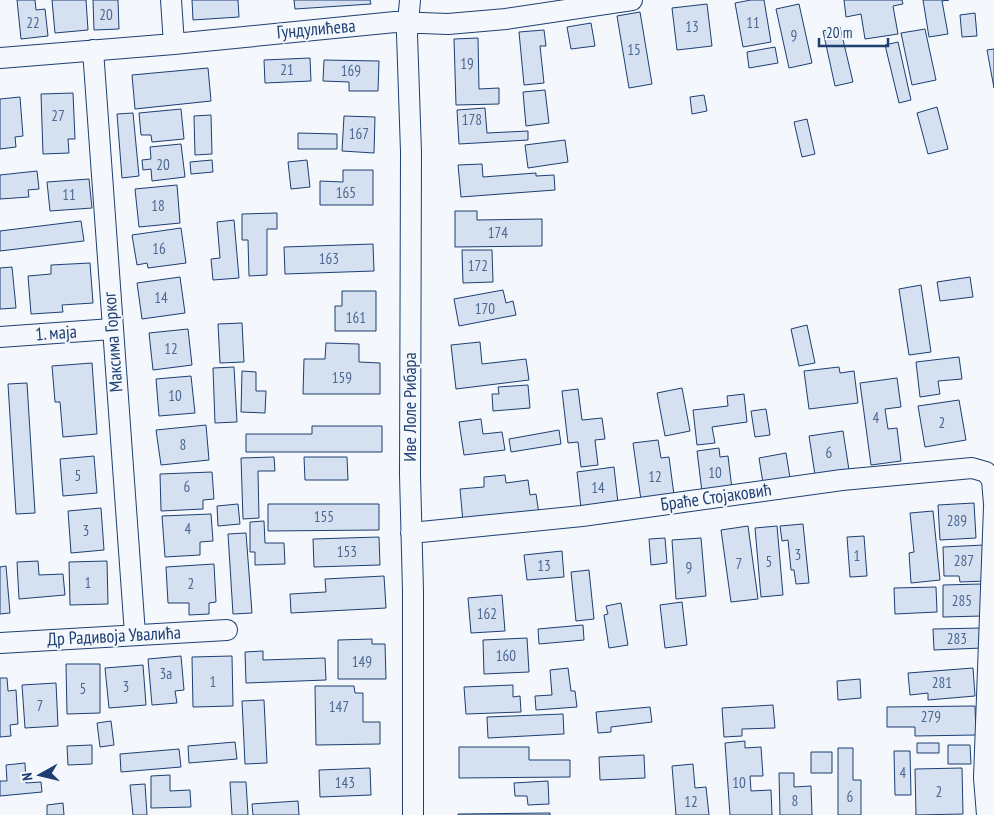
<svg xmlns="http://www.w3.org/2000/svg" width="994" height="815" font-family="'PT Sans Narrow',sans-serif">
  <rect width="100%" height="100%" fill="#f4f7fb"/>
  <path fill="#d5e0f0" stroke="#1d3f73" d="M17,0H35L36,10L45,9L48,36L21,39Z
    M52,0H86L88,30L55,33Z
    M93,0H118L119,29L94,30Z
    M192,0H238L239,17L193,20Z
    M294,0H370L371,4L295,9Z
    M751,0H764L771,42L743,47L735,3Z
    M844,0H902L903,4L893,6L898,34L865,39L861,14L846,17Z
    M923,0H949L942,1L948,34L929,37Z
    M707,4L712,46L677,50L672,8Z
    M799,4L812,63L789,68L776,9Z
    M640,12L652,84L629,88L617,16Z
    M975,13L977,36L962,37L960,15Z
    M591,23L595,46L571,49L567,27Z
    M840,27L853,82L835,86L823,31Z
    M925,29L936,80L912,85L901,33Z
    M544,30L546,46H540L544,83L524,85L519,32Z
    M478,38L479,89L499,88V104L456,105L454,39Z
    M898,42L911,100L899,103L885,45Z
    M775,47L778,63L749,68L747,52Z
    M994,49V88L987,50Z
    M310,58L311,81L265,83L264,60Z
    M324,60L379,61L378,91H349V82L323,81Z
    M208,68L211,101L135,109L132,75Z
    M545,90L549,123L526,126L523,92Z
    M73,93L75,139H68L69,153L43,154L41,94Z
    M704,95L707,111L692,114L690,97Z
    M20,97L23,136L15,137L16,147L0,149V99Z
    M937,107L948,149L928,154L917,113Z
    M485,108L487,133L528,131V140L459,144L457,110Z
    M181,109L184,139L152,142L151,135H141L139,113Z
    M133,113L139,176L122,178L117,114Z
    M211,115L212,154L195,155L194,116Z
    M344,116L375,117L374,153L342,151Z
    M807,119L815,154L802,157L794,122Z
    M298,133L337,134V149H298Z
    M565,140L568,162L528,168L525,145Z
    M181,144L185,177L152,181L151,169L143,170L142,160L151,159L150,147Z
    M212,160L213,172L191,174L190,162Z
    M307,160L310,187L291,189L288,162Z
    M482,164L483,177L536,173V176L554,175L555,190L461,197L458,165Z
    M343,170H373V205H320V181L343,182Z
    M37,171L39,189L28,190L29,197L0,199V175Z
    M89,179L92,208L50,211L47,182Z
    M177,185L180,223L139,227L135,189Z
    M455,211H477V220L542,219V246L455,247Z
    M277,213V229H267V275L249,276L248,240H242V214Z
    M234,220L239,278L213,280L211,259L220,258L217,222Z
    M81,221L84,241L0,251V231Z
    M181,228L186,263L148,268L147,263L137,265L132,235Z
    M373,244L374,271L285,274L284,247Z
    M462,250H492L493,282L463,283Z
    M90,263L93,303L62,305L63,312L31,314L28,276L51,274V265Z
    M12,267L16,308L0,309V268Z
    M180,277L185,313L142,319L137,283Z
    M970,277L973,297L940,301L937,282Z
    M921,285L931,352L909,355L899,289Z
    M503,290L506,303L513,301L516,315L459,326L454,299Z
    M342,291H376V331H335V306H342Z
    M242,323L244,362L220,363L218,324Z
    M807,325L815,363L799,366L791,329Z
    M188,329L192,365L153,370L149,333Z
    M480,342L482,364L526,359L529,380L456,389L451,345Z
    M326,343L359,344V362L380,363V394H303L304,359H325Z
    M959,357L962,379L938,381L940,394L920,397L916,362Z
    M92,363L97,434L63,437L60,402H55L52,366Z
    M234,367L237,422L215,423L213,368Z
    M839,367L840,373L854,371L858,403L809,409L804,371Z
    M242,371L256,372V391H266L265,413L241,412Z
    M191,376L195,413L159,416L156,379Z
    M897,378L901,407L885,409L888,429L897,428L901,461L871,465L860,383Z
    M27,383L35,513L16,514L8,384Z
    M528,385L530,408L493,411L492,394H499L498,387Z
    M682,388L690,431L665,436L657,393Z
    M578,389L582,420L602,418L605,439L595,440L598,465L581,467L578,442L568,443L562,391Z
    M744,394L747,422L712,427L715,443L697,445L693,410L728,406L727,396Z
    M959,400L966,440L925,447L918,406Z
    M766,409L770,435L755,437L751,411Z
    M481,419L483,434L502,432L505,450L464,455L459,422Z
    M206,425L209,460L161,465L156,430Z
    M312,426H382V452H246V434H312Z
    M559,430L561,444L511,452L509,439Z
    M843,431L849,470L815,475L809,436Z
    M658,440L661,458L669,457L674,495L641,500L633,443Z
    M719,448L720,457L728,456L732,489L702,492L697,451Z
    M786,453L790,478L763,483L759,458Z
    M94,456L97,493L63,496L60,459Z
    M274,457L275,471H258L259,518L243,519L241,458Z
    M304,457H347L348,480H305Z
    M614,467L618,503L581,508L577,472Z
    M212,472L214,499L203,500V509L161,511L160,474Z
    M505,475L506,483L528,480L530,495L536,494L539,514L463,522L460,489L484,487V477Z
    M974,503L976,538L940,540L938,505Z
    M238,504L240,524L218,526L217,506Z
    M268,504H379V530L268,531Z
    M101,508L104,550L71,553L68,511Z
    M933,511L940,580L911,583L909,553L914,552L910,513Z
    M211,514L213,541L200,542V555L165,557L162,516Z
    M264,521L265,543H284L285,564L255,565V552H250V522Z
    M803,524L809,583L796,584L794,570H791L788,540L782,541L780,526Z
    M748,526L758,599L731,602L721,530Z
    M777,526L783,595L761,597L755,528Z
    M246,533L252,613L233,614L228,534Z
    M864,536L867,576L850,577L847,537Z
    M379,537L380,565L314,567L313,539Z
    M665,538L667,563L651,565L649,539Z
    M701,538L706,596L676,599L672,540Z
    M984,545L986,581L960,582L959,576H944L943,547Z
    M562,551L564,577L527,580L524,555Z
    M38,561L39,575L63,574L65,595L19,599L17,562Z
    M107,561L108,604L70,605L69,562Z
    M214,564L216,602L209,603V614L189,615V603H168L166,567Z
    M6,566L10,613L0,614V567Z
    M589,570L594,619L576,621L571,572Z
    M384,576L386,608L291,613L290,594L326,592L325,579Z
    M981,584L982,616L943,617V585Z
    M936,587L937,612L895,614L894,588Z
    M502,595L505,631L471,633L468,598Z
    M682,602L687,645L665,648L660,605Z
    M621,603L628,645L609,648L604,615L608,614L606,606Z
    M583,625L584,640L539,644L538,629Z
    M981,628L982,648L934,650L933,629Z
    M527,638L529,672L484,674L483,640Z
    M372,639V644H385L386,679H338V640Z
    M263,651V660L325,658L326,680L246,683L245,652Z
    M181,656L184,690L175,691L177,703L152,705L148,659Z
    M232,656L233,706L193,707L192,657Z
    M66,664H100V713L67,714Z
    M143,665L146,705L109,708L105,668Z
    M568,668L571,691H575L577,707L536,710L535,696L552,695L550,670Z
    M973,668L975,696L928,700V693L910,695L908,673Z
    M0,678H7L8,691L16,690L18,724L10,725L11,736L0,737Z
    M860,679L861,698L838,700L837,681Z
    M56,683L58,726L25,728L22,685Z
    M513,685V697L520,696L521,712L466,714L464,687Z
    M315,686H354L355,693H363V722H380V744L316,745Z
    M264,700L267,763L245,764L242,701Z
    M773,705L775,728L742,729V736L724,737L722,708Z
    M975,706L976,735L915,736V727H887V707Z
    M650,707L652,722L611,727V732L598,733L596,712Z
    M563,714L564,734L488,738L487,717Z
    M111,721L114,745L100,747L97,723Z
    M745,741V748L761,747L763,776H750L751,791L771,790L772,815H730L725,743Z
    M235,742L237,759L189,763L188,746Z
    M917,743H939V753H917Z
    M92,745V764L68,765L67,746Z
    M948,745H970L971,764H948Z
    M459,747H529V760H570V777L459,778Z
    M838,748H853V780H861V815H838Z
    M179,749L181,767L121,772L120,754Z
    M894,751H910L911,795H895Z
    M811,752H832V773H811Z
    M644,755L645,778L600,780L599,757Z
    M25,763L26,783L41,782L42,792L0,796V781H7L6,765Z
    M693,764L695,788L706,787L709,815H676L672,766Z
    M370,768L371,795L320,797L319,770Z
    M962,768L963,814L916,815L915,769Z
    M779,773H794V787L811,786L812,815H780Z
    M170,775V791L190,790L191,807L151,808V776Z
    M548,781L549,804L528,805L527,796H515L514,783Z
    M230,782H246L248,815H232Z
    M145,784L147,815H133L130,785Z
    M298,801L299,815H253L252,804Z
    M63,803L64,815H47V805Z
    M550,813V815H458V814Z"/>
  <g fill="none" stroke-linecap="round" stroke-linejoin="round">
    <defs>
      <path id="minor" d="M171,0L174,44
        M410,0L407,34L411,152L410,475L413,591V815
        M93,50L135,634
        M0,58L174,44L395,22L448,24L506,19L632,0
        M0,337L112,329
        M411,533L582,516L842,480L972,468L986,472L992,480L994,504
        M0,643L227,630
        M987,815L984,778L994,507"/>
    </defs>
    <use href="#minor" stroke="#1d3f73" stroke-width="22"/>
    <use href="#minor" stroke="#f4f7fb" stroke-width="20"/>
  </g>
  <g text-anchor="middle" stroke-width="4" stroke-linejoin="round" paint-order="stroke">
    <g font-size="15" fill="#4b6792">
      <text x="106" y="20">20</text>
      <text x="33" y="28">22</text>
      <text x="753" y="28">11</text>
      <text x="692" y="32">13</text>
      <text x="794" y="41">9</text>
      <text x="634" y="55">15</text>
      <text x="467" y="69">19</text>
      <text x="287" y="75">21</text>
      <text x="351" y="76">169</text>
      <text x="58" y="121">27</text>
      <text x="472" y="125">178</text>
      <text x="359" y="139">167</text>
      <text x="163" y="170">20</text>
      <text x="346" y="198">165</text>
      <text x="69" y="200">11</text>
      <text x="158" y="211">18</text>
      <text x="498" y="238">174</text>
      <text x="159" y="254">16</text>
      <text x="329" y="264">163</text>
      <text x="478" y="271">172</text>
      <text x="161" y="303">14</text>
      <text x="485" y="314">170</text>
      <text x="356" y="323">161</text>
      <text x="171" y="354">12</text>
      <text x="342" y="383">159</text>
      <text x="175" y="401">10</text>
      <text x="876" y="423">4</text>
      <text x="942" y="428">2</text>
      <text x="183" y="450">8</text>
      <text x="829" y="458">6</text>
      <text x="715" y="478">10</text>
      <text x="78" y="481">5</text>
      <text x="655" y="482">12</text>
      <text x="187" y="492">6</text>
      <text x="598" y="493">14</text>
      <text x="324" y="522">155</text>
      <text x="957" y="526">289</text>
      <text x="188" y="534">4</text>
      <text x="86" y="536">3</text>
      <text x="347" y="557">153</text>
      <text x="798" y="560">3</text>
      <text x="857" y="561">1</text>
      <text x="964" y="566">287</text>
      <text x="769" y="567">5</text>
      <text x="739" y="569">7</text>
      <text x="544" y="571">13</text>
      <text x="689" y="573">9</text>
      <text x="88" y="588">1</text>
      <text x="191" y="589">2</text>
      <text x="962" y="606">285</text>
      <text x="487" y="619">162</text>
      <text x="957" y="644">283</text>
      <text x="506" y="661">160</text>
      <text x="362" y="667">149</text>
      <text x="166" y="679">3a</text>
      <text x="213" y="687">1</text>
      <text x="942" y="688">281</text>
      <text x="126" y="692">3</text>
      <text x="83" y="694">5</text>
      <text x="40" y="711">7</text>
      <text x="339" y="712">147</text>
      <text x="931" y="722">279</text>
      <text x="903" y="778">4</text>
      <text x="345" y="788">143</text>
      <text x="739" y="788">10</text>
      <text x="939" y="797">2</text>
      <text x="850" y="802">6</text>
      <text x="795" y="806">8</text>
      <text x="691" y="807">12</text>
    </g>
    <g font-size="18" fill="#1d3f73" stroke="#f4f7fb">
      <text transform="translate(316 29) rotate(-5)" y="6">Гундулићева</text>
      <text transform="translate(56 333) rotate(-4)" y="6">1. маја</text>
      <text transform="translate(113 342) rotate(-94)" y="6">Максима Горког</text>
      <text transform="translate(410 407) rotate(-90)" y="6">Иве Лоле Рибара</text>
      <text transform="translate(716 497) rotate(-8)" y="6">Браће Стојаковић</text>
      <text transform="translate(114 636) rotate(-3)" y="6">Др Радивоја Увалића</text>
    </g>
  </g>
  <g transform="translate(40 775) rotate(262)" stroke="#f4f7fb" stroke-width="4" paint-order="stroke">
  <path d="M0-4L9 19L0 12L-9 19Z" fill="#1d3f73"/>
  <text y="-8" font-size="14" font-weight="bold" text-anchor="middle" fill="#1d3f73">N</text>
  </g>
  <path d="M819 38v8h69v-8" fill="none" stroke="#1d3f73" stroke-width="2.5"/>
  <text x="826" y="38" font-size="15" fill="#1d3f73" stroke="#f4f7fb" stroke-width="4" paint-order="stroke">20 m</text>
</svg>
